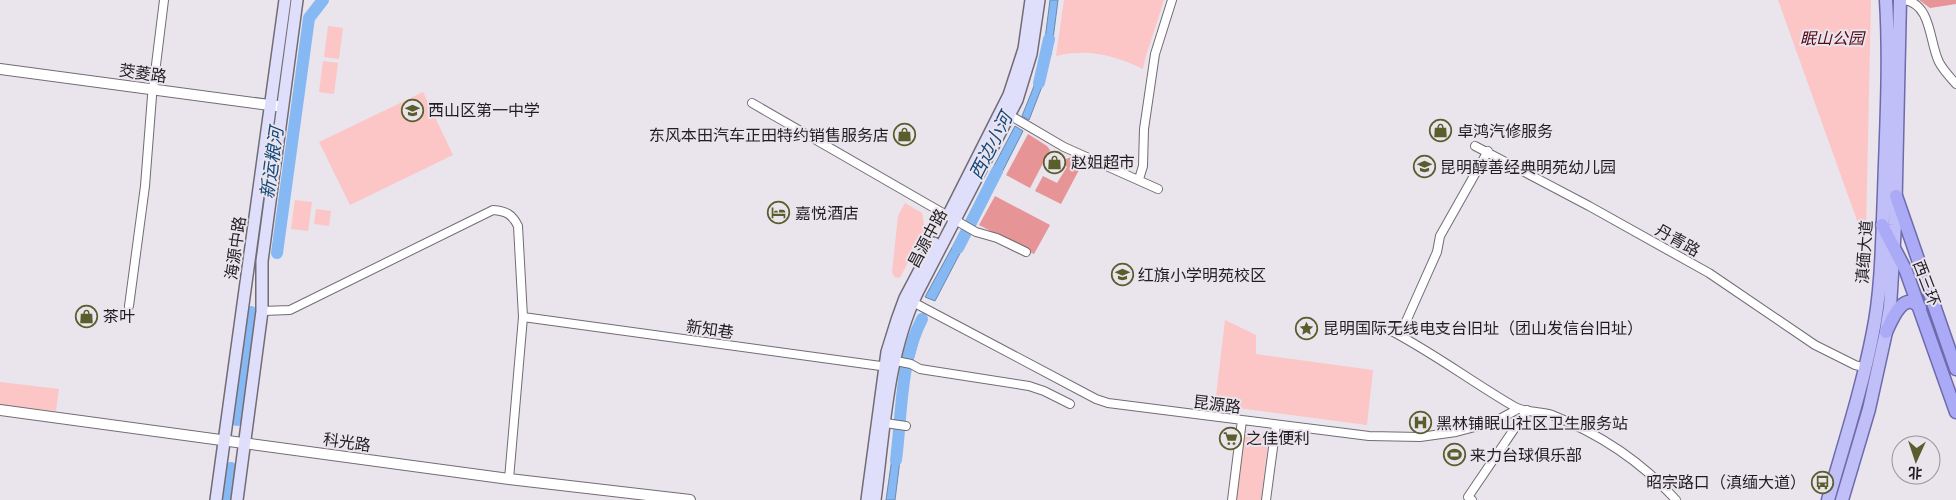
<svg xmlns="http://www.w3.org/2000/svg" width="1956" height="500" font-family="'IBM Plex Serif','Noto Sans SC',serif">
  <rect width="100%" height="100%" fill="#eae4ed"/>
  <path fill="#fcc6c6" d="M1064,0H1164L1145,59L1143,69C1114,55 1088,48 1056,56Z
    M1778,0H1871L1866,230L1860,229Z
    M328,26L343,28L339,59L324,57Z
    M323,61L338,63L334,94L319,92Z
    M423,92L453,155L350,205L319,142Z
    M295,200L312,202L308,231L291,229Z
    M905,203L922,213L925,229L901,276L899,278L894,277L892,272L898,216Z
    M316,209L331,211L329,226L314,224Z
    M1225,320L1256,335V354L1373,370L1367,425L1215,405Z
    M0,382L59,389L56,411L0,405Z
    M1243,431L1269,434L1261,500H1234Z"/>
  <path fill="#e69496" d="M1919,0H1956V4L1930,8Z
    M1028,134L1047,146L1050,150L1030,188L1006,175Z
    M1071,157L1077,162L1080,168L1061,204L1035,191L1043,176L1057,183L1067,167L1064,163L1066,159Z
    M995,196L1050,225L1034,254L979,225Z"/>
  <path fill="#86b9f3" stroke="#688ab4" d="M1050,0H1058L1051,55H1043Z
    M1039,67L1047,68L1041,89L1029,120L1022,116L1036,81Z
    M1015,126L1023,131L994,188L985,183Z
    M982,192L990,195L975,226L965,222Z
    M961,231L969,236L935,301L925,297Z
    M918,317L924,320L913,360L904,357Z
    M902,368L909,370L904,417L896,416Z
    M894,444H902L895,500H886Z"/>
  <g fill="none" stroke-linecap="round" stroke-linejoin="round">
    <path stroke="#86b9f3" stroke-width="12" d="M1039,83L1049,39
      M958,248L997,171
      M277,253L309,18L323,0
      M237,420L251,312
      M896,460C902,414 900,361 922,319
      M227,500L231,468"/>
    <defs>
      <path id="minor" d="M1905,0C1932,5 1929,42 1939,62C1943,70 1950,77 1956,84
        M153,89L164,0
        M752,103L955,220L976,232L997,238L1026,252
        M1006,113L1064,147L1158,189
        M1475,146L1589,206L1709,273L1815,345L1855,365L1866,368
        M1139,179L1143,166L1144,129L1155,54L1172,0
        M909,300L1096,399L1108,403L1369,436L1420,437L1456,432L1494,422L1518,409
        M129,306L145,186L152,96
        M262,311L290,310L493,210C506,211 512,214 518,226L523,317L509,479
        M523,317L888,367
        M1382,326C1430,350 1470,381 1515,407C1525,413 1541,411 1552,415C1600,434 1642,462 1676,500
        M1400,335L1437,252L1440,236L1488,151
        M891,360L911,364L920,369L1029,386L1044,391L1070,404
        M885,423L906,426
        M1232,500L1242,420
        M1266,500L1276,425
        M1472,500L1468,497L1527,410"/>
      <path id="tertiary" d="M0,69L277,106
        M0,410L509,479L690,500"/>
      <path id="secondary" d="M949,214L1009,95L1024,49L1031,0
        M216,500L285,0
        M237,500L262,311V261L297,0
        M867,500L887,352L897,320L905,298L934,243
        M875,500C884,432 887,355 917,293L1017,100L1031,54L1039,0"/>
      <path id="primary" d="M1828,500C1844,444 1862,389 1873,332C1882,288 1882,238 1884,193C1886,129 1890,64 1886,0
        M1842,500L1869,409L1886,332L1890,307L1895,225L1900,0"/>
      <path id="trunk" d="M1896,196L1956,369
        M1882,225L1906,271L1956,412
        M1886,332C1891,321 1904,288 1920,308"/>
    </defs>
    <use href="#minor" stroke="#726c74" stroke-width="10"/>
    <use href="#tertiary" stroke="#726c74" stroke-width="12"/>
    <use href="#secondary" stroke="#726c74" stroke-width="14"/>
    <use href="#primary" stroke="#6d6baa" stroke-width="15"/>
    <use href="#trunk" stroke="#6d6baa" stroke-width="15"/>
    <use href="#minor" stroke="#fff" stroke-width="8"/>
    <use href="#tertiary" stroke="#fff" stroke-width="10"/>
    <use href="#secondary" stroke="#e0dffb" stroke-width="11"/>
    <use href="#primary" stroke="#c0bff8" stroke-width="12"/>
    <use href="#trunk" stroke="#abaaf6" stroke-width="12"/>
  </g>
  <defs>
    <symbol id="school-ring" viewBox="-11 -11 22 22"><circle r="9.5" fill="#eae4ed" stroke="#5a5e2c" stroke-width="1.5"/><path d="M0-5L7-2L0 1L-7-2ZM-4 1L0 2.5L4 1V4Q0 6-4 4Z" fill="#5a5e2c"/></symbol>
    <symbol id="shop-ring" viewBox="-11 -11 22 22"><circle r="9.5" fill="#eae4ed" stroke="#5a5e2c" stroke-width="1.5"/><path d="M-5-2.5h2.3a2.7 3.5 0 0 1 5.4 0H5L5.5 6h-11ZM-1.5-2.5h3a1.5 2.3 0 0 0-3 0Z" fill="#5a5e2c"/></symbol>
    <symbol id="hotel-ring" viewBox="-11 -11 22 22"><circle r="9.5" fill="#eae4ed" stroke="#5a5e2c" stroke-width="1.5"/><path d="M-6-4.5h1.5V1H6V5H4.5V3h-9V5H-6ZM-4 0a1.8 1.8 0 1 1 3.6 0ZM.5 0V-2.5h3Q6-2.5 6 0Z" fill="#5a5e2c"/></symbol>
    <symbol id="sight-ring" viewBox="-11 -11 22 22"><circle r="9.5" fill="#eae4ed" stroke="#5a5e2c" stroke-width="1.5"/><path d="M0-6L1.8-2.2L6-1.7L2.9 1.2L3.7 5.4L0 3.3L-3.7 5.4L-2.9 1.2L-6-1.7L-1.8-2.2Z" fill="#5a5e2c"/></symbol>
    <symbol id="hospital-ring" viewBox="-11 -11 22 22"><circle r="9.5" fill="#eae4ed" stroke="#5a5e2c" stroke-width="1.5"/><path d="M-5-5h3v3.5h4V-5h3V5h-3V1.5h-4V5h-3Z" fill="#5a5e2c"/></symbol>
    <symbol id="supermarket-ring" viewBox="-11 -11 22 22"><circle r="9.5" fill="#eae4ed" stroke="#5a5e2c" stroke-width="1.5"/><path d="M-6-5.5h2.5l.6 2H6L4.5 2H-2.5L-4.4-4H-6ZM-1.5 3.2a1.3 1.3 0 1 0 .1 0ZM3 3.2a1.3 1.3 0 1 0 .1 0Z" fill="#5a5e2c"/></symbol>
    <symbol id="stadium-ring" viewBox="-11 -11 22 22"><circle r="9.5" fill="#eae4ed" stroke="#5a5e2c" stroke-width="1.5"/><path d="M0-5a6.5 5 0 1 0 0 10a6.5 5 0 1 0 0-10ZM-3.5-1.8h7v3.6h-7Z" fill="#5a5e2c"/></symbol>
    <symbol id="bus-ring" viewBox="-11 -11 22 22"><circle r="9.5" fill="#eae4ed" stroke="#5a5e2c" stroke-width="1.5"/><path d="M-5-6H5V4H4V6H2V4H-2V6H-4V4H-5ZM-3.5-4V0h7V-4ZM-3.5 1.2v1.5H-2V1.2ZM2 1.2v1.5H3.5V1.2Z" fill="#5a5e2c"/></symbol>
  </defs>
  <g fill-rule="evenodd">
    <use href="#school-ring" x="400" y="98" width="25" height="25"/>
    <use href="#shop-ring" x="1428" y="118" width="25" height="25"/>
    <use href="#shop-ring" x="892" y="122" width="25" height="25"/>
    <use href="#shop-ring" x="1042" y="150" width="25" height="25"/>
    <use href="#school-ring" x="1412" y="154" width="25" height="25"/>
    <use href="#hotel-ring" x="766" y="200" width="25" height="25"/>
    <use href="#school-ring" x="1110" y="262" width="25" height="25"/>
    <use href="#shop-ring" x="74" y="304" width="25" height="25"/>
    <use href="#sight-ring" x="1294" y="316" width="25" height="25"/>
    <use href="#hospital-ring" x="1408" y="410" width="25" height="25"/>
    <use href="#supermarket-ring" x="1218" y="426" width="25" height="25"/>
    <use href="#stadium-ring" x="1442" y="442" width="25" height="25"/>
    <use href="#bus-ring" x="1810" y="470" width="25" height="25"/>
  </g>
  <g text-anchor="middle" stroke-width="4" stroke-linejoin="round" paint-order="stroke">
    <g font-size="16" font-style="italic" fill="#530a16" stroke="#eae4ed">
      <text x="1832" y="44">眠山公园</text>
    </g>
    <g font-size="16" fill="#211e22" stroke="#eae4ed">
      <text transform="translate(143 73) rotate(8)" y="6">茭菱路</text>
      <text transform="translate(927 238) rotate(-62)" y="6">昌源中路</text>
      <text transform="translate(1678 240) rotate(29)" y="6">丹青路</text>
      <text transform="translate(235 248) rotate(-82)" y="6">海源中路</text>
      <text transform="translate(1864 252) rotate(-86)" y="6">滇缅大道</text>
      <text transform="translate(1927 283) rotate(69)" y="6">西三环</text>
      <text transform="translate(710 329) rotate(8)" y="6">新知巷</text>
      <text transform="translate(1217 404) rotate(7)" y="6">昆源路</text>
      <text transform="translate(347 442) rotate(8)" y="6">科光路</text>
    </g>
    <g font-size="16" fill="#211e22" stroke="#eae4ed" text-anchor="start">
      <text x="428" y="116">西山区第一中学</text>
      <text x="1457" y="137">卓鸿汽修服务</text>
      <text x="889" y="141" text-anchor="end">东风本田汽车正田特约销售服务店</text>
      <text x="1071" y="168">赵姐超市</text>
      <text x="1440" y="173">昆明醇善经典明苑幼儿园</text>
      <text x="795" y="219">嘉悦酒店</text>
      <text x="1138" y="281">红旗小学明苑校区</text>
      <text x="103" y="322">茶叶</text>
      <text x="1323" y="334">昆明国际无线电支台旧址（团山发信台旧址）</text>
      <text x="1436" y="429">黑林铺眠山社区卫生服务站</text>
      <text x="1246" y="444">之佳便利</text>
      <text x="1470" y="461">来力台球俱乐部</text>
      <text x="1806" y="488" text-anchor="end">昭宗路口（滇缅大道）</text>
    </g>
    <g font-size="18" font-style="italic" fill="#12487c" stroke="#eae4ed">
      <text transform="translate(991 146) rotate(-63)" y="6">西边小河</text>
      <text transform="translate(272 163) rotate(-82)" y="6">新运粮河</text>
    </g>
  </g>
  <g transform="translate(1916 460) rotate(183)"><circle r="24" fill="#eae4ed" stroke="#9a959c"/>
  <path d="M0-4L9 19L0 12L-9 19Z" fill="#5a5e2c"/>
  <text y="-8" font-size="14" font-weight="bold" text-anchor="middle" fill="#211e22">北</text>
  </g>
</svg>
